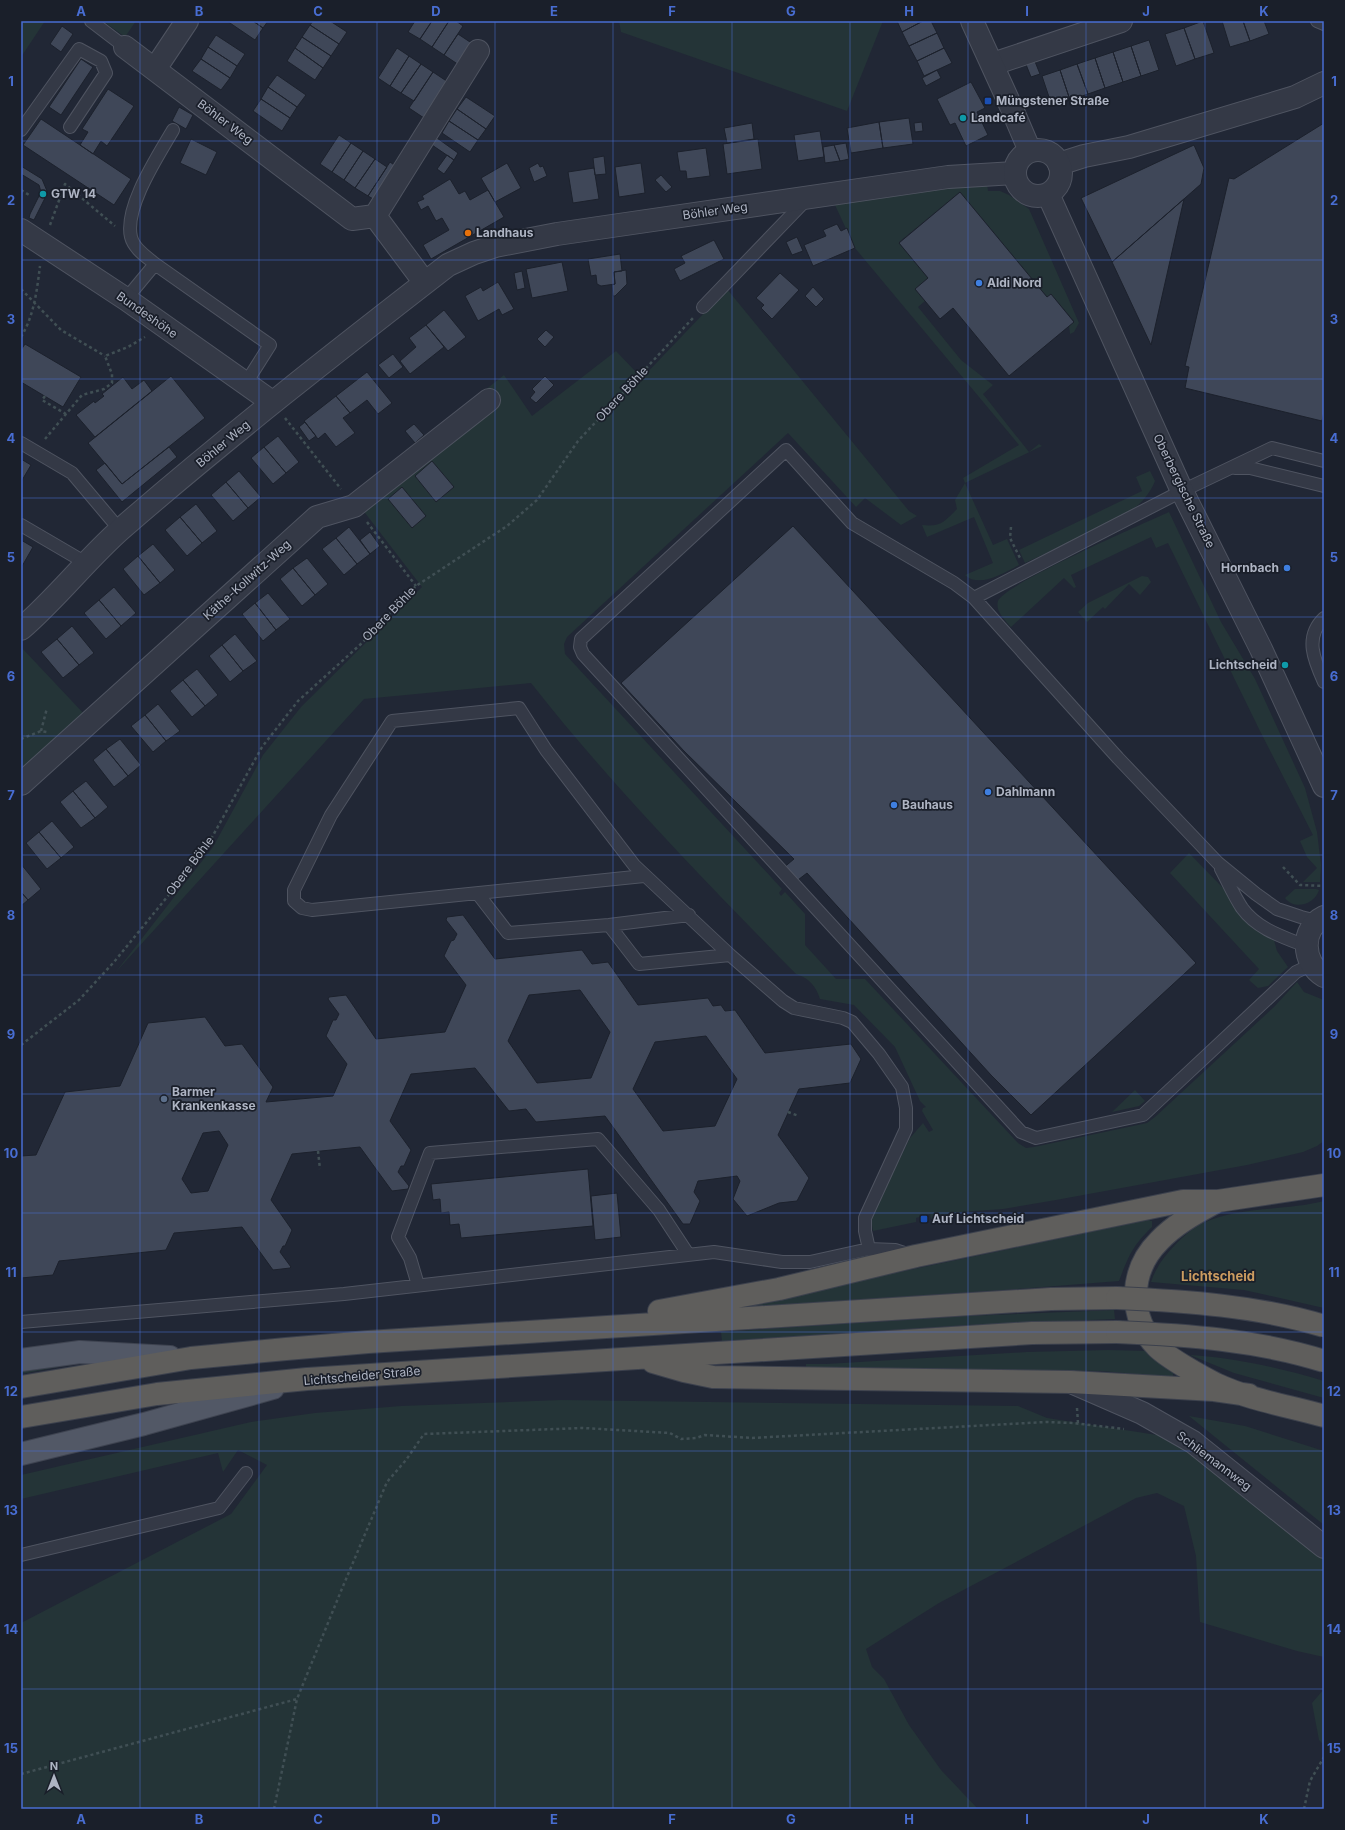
<svg xmlns="http://www.w3.org/2000/svg" width="1345" height="1830" font-family="Inter,sans-serif">
  <rect width="100%" height="100%" fill="#212735"/>
  <path fill="#243437" d="M21,21H45L21,57Z
    M103,21H136L125,37Z
    M619,21H883L847,111L621,32Z
    M987,184L988,191H1000L1009,195L1029,209L1079,323L1074,332L1070,334L1069,326L1074,321L1051,294L1047,297L960,192L899,242L928,278L915,289L925,301L918,307L961,360L993,385L983,394L1029,452L1039,444L1042,446L965,483L993,545L1007,539L1019,565C1006,572 979,589 965,575L993,563L974,517L927,537L922,525C941,527 944,522 957,509L955,500L965,483L963,478L1019,445L855,248L835,205L888,194Z
    M727,289L909,511L917,516L901,525L865,498L856,507L788,433L567,637L564,644L565,654L782,889L779,893L781,896L785,892L805,914V945L836,979H865L1018,1143L1026,1148L1034,1147L1147,1123L1155,1117L1274,1007L1297,982L1304,992L1324,1000V1141L1317,1146L1303,1152L1247,1165L1056,1200L1003,1209L962,1212L931,1219L930,1214L916,1218V1222L873,1231L871,1218L910,1138L923,1123L929,1132L933,1130L922,1111L923,1108L926,1107L920,1101L895,1047L854,1005L820,999C816,986 809,978 796,974C704,880 612,786 531,683L364,699L115,973L213,847L263,755L301,707L422,587L352,496L504,375L532,416L616,351L636,372L640,380Z
    M1150,471L1155,481C1148,498 1137,507 1123,517L1025,563L1019,550L1142,491L1136,477Z
    M1169,512L1221,622L1255,679L1305,788L1317,832L1321,865L1320,882H1303L1317,868L1307,857L1300,841L1313,835L1260,731L1168,543L1156,548L1151,537L1071,575L1076,587L1074,588L1064,578L1011,627C1005,620 995,611 998,601C1004,584 1145,523 1169,512Z
    M1142,576L1148,577L1151,582L1140,595L1129,584L1105,609L1103,607L1087,622L1078,612L1088,603Z
    M21,647L86,716L21,775Z
    M1189,853L1224,889L1258,931L1274,940L1277,951L1288,967L1268,986L1258,988L1249,980L1259,969L1170,873Z
    M1295,889H1316L1319,890C1315,904 1295,911 1285,898Z
    M1135,1090L1145,1101L1139,1106L1112,1112Z
    M1324,1201V1308L1244,1290L1151,1282C1156,1267 1165,1255 1176,1244C1184,1236 1192,1228 1203,1223C1240,1206 1285,1211 1324,1201Z
    M1148,1220L1152,1221V1227C1133,1245 1128,1257 1119,1281L1018,1289L742,1307L823,1288Z
    M1114,1310L1115,1319L968,1325L722,1341L721,1332L967,1316Z
    M1109,1350L1146,1351L1148,1355L1173,1372V1377L1101,1371L806,1367V1364H826L1027,1352Z
    M1190,1355C1236,1358 1280,1368 1324,1381V1398L1234,1373Z
    M62,1362L64,1366L21,1374V1366Z
    M562,1400L1018,1406L1047,1418L1170,1437L1324,1557V1657L1297,1651L1200,1622L1196,1556L1184,1506L1157,1493L1136,1498L939,1603L866,1649L872,1667L884,1679L909,1725L941,1770L978,1809H21V1623L231,1514L267,1465L238,1450L223,1472L218,1453L21,1499V1475L251,1422L315,1413L401,1406Z
    M1189,1416L1245,1426L1324,1451V1525Z
    M1324,1689V1745L1319,1740L1312,1703Z"/>
  <path fill="#3f4758" stroke="#1c212c" fill-rule="evenodd" d="M227,21H253L263,28L255,40Z
    M253,21H268L263,28Z
    M313,21H330L347,32L339,44L310,25Z
    M415,21H432L420,39L408,32Z
    M432,21H449L432,47L420,39Z
    M449,21H456L463,26L444,55L432,47Z
    M897,21H923L902,32Z
    M923,21H931L937,33L909,46L902,32Z
    M1203,21L1214,53L1195,59L1184,28Z
    M1222,21H1243L1250,41L1230,47Z
    M1243,21H1264L1269,34L1250,41Z
    M310,25L339,44L331,56L302,37Z
    M62,26L73,34L61,52L50,44Z
    M1184,28L1195,59L1176,66L1165,34Z
    M937,33L944,48L917,61L909,46Z
    M458,34L473,44L459,65L444,55Z
    M216,35L245,54L237,66L208,47Z
    M302,37L331,56L323,68L295,48Z
    M1149,40L1159,70L1141,76L1131,46Z
    M1131,46L1141,76L1123,82L1113,52Z
    M208,47L237,66L230,78L201,59Z
    M295,48L323,68L315,80L287,61Z
    M397,48L409,56L390,86L378,78Z
    M944,48L952,63L924,76L917,61Z
    M1113,52L1123,82L1105,88L1095,58Z
    M409,56L421,64L401,93L390,86Z
    M1095,58L1105,88L1088,94L1077,64Z
    M81,59L93,67L61,115L49,107Z
    M201,59L230,78L221,90L192,71Z
    M1034,59L1040,74L1031,77L1025,62Z
    M421,64L433,72L414,101L401,93Z
    M1077,64L1088,94L1070,100L1060,70Z
    M937,70L941,78L926,86L922,78Z
    M1060,70L1070,100L1052,106L1042,76Z
    M433,72L448,82L424,118L409,108Z
    M277,75L306,95L297,107L268,87Z
    M971,82L985,108L977,112L988,135L966,146L955,123L950,125L937,99Z
    M268,87L297,107L290,118L261,99Z
    M108,89L134,106L107,146L101,141L93,154L80,145L88,132L82,129Z
    M466,97L495,116L486,129L457,109Z
    M261,99L290,118L282,131L253,111Z
    M179,107L193,115L186,129L172,121Z
    M457,109L486,129L478,140L449,121Z
    M909,118L913,144L883,148L879,122Z
    M41,119L131,179L114,205L23,145Z
    M449,121L478,140L470,152L442,133Z
    M879,122L883,148L851,153L847,128Z
    M922,122L923,131L915,132L914,123Z
    M752,123L754,139L727,143L724,128Z
    M1324,123V411L1322,421L1185,388L1189,367L1185,366L1229,178L1234,179Z
    M820,131L824,157L798,161L794,135Z
    M339,135L351,143L332,172L320,164Z
    M437,138L458,153L454,160L432,145Z
    M191,139L217,152L206,175L180,163Z
    M758,139L762,169L727,174L723,144Z
    M351,143L363,151L344,180L332,172Z
    M846,143L849,159L840,161L834,145Z
    M834,145L840,161L825,163L823,147Z
    M1194,145L1204,168L1201,184L1112,262L1081,198Z
    M706,148L710,176L687,179L686,171H680L677,152Z
    M363,151L375,159L355,188L344,180Z
    M447,155L454,160L444,174L437,169Z
    M604,156L606,174L595,175L593,158Z
    M375,159L387,167L368,196L355,188Z
    M390,162L397,167L375,200L368,196Z
    M507,163L521,188L495,202L481,178Z
    M538,163L540,167L543,166L547,176L534,182L529,168Z
    M641,163L645,193L619,197L615,167Z
    M21,166L42,179L47,191L46,196L34,220L29,218L30,214L41,192L39,185L21,174Z
    M594,168L599,199L573,203L568,172Z
    M661,175L672,187L666,192L655,180Z
    M450,179L459,194L465,191L470,200L488,190L504,217L431,259L423,245L449,230L442,218L436,221L428,206L421,210L417,202L424,199L422,196Z
    M960,192L1047,297L1051,294L1074,322L1009,376L953,308L940,319L915,289L928,278L899,243Z
    M1184,199L1151,345L1112,262Z
    M837,224L841,231L847,228L855,248L813,266L804,245L826,236L823,230Z
    M797,237L803,251L792,255L786,242Z
    M714,240L724,259L680,281L674,269L685,263L681,256Z
    M620,254L622,271L614,272L615,284L601,286L597,284L596,275L591,276L588,259Z
    M562,262L568,291L532,298L526,269Z
    M626,270L627,284L615,296H613L612,285L615,284L614,272Z
    M522,271L525,288L517,290L514,273Z
    M780,273L799,290L772,319L761,308L764,305L756,298Z
    M498,282L514,309L502,315L499,309L478,321L465,296L481,287L483,291Z
    M813,287L824,299L816,307L805,296Z
    M444,310L466,337L448,351L426,325Z
    M426,325L444,347L410,374L400,361L416,347L409,338Z
    M546,330L554,337L545,347L537,339Z
    M25,344L81,377L63,407L21,382V350Z
    M393,354L403,367L389,378L378,365Z
    M367,372L392,403L378,414L367,400L350,413L336,396Z
    M171,376L205,418L122,484L88,443Z
    M545,376L554,385L536,403L530,398L535,392L532,389Z
    M123,377L132,389L144,380L152,391L95,437L76,415L94,401L95,403L104,396L102,394Z
    M336,396L350,413L343,418L355,433L336,447L325,433L318,439L304,421Z
    M305,422L316,436L309,441L299,427Z
    M414,424L424,435L415,443L405,431Z
    M278,436L299,462L286,473L264,447Z
    M169,447L177,457L122,502L96,470L105,463L122,484Z
    M264,447L286,473L273,484L251,458Z
    M21,459L31,465L21,482Z
    M432,461L454,487L436,502L415,476Z
    M239,471L261,497L248,508L226,482Z
    M226,482L248,508L233,521L211,495Z
    M402,487L426,516L412,528L388,499Z
    M196,504L217,531L202,543L180,517Z
    M180,517L202,543L187,556L165,530Z
    M793,526L1196,963L1031,1115L991,1075L807,873L794,883L782,869L794,859L684,751L621,683Z
    M349,527L370,554L357,564L336,538Z
    M370,532L380,546L370,554L360,540Z
    M336,538L357,564L344,575L322,549Z
    M21,540L33,547L21,568Z
    M153,544L175,570L160,583L138,556Z
    M138,556L160,583L144,595L123,569Z
    M307,558L328,584L315,595L293,568Z
    M293,568L315,595L302,606L280,579Z
    M114,587L136,613L121,626L99,600Z
    M268,593L290,619L276,630L255,603Z
    M99,600L121,626L106,639L84,613Z
    M255,603L276,630L263,641L242,614Z
    M72,626L94,653L79,665L57,639Z
    M235,634L257,661L243,671L222,645Z
    M57,639L79,665L63,678L41,652Z
    M222,645L243,671L230,682L209,656Z
    M197,669L218,695L205,706L183,680Z
    M183,680L205,706L192,717L170,691Z
    M158,704L180,731L166,741L145,715Z
    M145,715L166,741L153,752L131,726Z
    M120,739L141,765L128,776L106,749Z
    M106,749L128,776L114,787L93,760Z
    M86,781L108,807L95,818L73,791Z
    M73,791L95,818L81,828L60,802Z
    M52,821L74,847L61,858L39,832Z
    M39,832L61,858L47,869L26,843Z
    M21,864L41,889L28,900L21,892Z
    M21,892L28,900L21,906Z
    M463,915L495,959L582,950L592,964L608,962L638,1005L708,998L713,1006L721,1005L725,1011L735,1010L765,1053L851,1044L861,1059L850,1083L799,1089L778,1135L809,1178L797,1201L779,1203L747,1216L733,1199L740,1181L737,1176L698,1181L694,1192L700,1201L690,1224H683L605,1116L536,1122L526,1109L509,1111L475,1068L411,1074L390,1121L411,1150L404,1166H401L398,1172L409,1186L408,1189L392,1191L360,1147L292,1154L271,1200L292,1230L285,1246H283L280,1252L291,1267L290,1268L273,1270L242,1227L174,1233L166,1250L59,1261L53,1275L21,1278V1156L36,1155L65,1092L120,1086L148,1023L205,1017L225,1046L242,1044L273,1087L266,1102L333,1096L347,1064L326,1036L333,1020H336L339,1014L328,999L329,997L346,995L376,1039L445,1032L466,985L444,956L451,941L454,940L457,934L446,920L447,917ZM580,990L610,1032L591,1078L537,1083L508,1041L529,995ZM706,1036L737,1079L715,1126L663,1131L633,1089L655,1042ZM219,1131L228,1145L208,1191L191,1193L182,1179L203,1133Z
    M588,1169L593,1226L461,1238L459,1224L450,1225L449,1212L441,1213L440,1199L433,1200L431,1184Z
    M617,1193L621,1237L595,1240L591,1196Z"/>
  <g fill="none" stroke-linecap="round" stroke-linejoin="round">
    <defs>
      <path id="service" d="M91,21L125,47
        M1317,21L1324,24
        M21,130L79,49L101,61L106,73L70,127
        M173,130C158,156 124,207 131,237C134,249 147,257 155,264L270,345L246,383
        M126,299L155,264
        M703,307L806,200
        M21,443L72,473L120,530
        M1235,468H1250L1324,486
        M21,525L86,563
        M974,598L1182,491L1272,448L1324,461
        M1324,618C1304,637 1314,660 1324,682
        M1221,869C1228,882 1234,896 1242,908C1257,929 1283,937 1306,946
        M644,876L312,910L302,908L294,901V890L331,815L392,721L519,708L546,750L634,865L730,955L783,1001L794,1008L843,1018L852,1022L879,1054L902,1087L906,1108V1129L865,1218V1231L869,1249
        M478,894L508,933L609,925L689,915
        M609,925L639,964L730,955
        M1311,965L1296,972L1143,1115L1036,1138L1021,1132L583,654L580,647L581,639L786,450L852,523L954,583L974,598L1118,758L1218,863L1256,894L1277,909L1301,917L1317,921
        M418,1285L410,1258L398,1237L430,1153L598,1139L659,1210L688,1254
        M21,1322L344,1294L714,1252L782,1262H810L869,1249L895,1250L907,1254
        M21,1555L219,1508L246,1473"/>
      <path id="minor" d="M125,47L352,219L375,216L425,283
        M993,64L1121,21
        M155,69L187,21
        M1059,164L1084,156L1129,147L1295,97L1324,83
        M375,216L478,51
        M21,230L126,299L272,402
        M21,629C57,598 86,560 121,529C227,437 337,351 448,265L474,253L495,246L557,234L948,177L1015,173
        M21,784L317,517L354,506L489,400
        M1071,1382L1142,1413L1193,1442L1324,1547"/>
      <path id="tertiary" d="M972,21L1009,102L1030,151
        M1015 173a23 23 0 1 1 46 0a23 23 0 1 1-46 0Z
        M1048,194L1182,491L1261,649L1324,786
        M1324,917C1300,929 1302,963 1324,976"/>
      <path id="primary" d="M21,1360L80,1352L170,1357
        M21,1454L144,1424L273,1388"/>
      <path id="trunk" d="M1216,1202C1196,1213 1175,1224 1159,1241C1129,1271 1128,1317 1157,1347C1168,1358 1202,1377 1216,1384C1250,1400 1289,1406 1324,1416
        M659,1311L779,1289L916,1256L1183,1201H1218L1324,1185
        M653,1362L684,1371L713,1377L1071,1382L1214,1390L1249,1395
        M21,1387L191,1358L286,1349L368,1342L1051,1299L1117,1298
        M21,1417L157,1394L307,1379L1032,1333L1117,1332"/>
    </defs>
    <use href="#service" stroke="#4f5461" stroke-width="14"/>
    <use href="#minor" stroke="#4f5461" stroke-width="24"/>
    <use href="#tertiary" stroke="#4f5461" stroke-width="24"/>
    <use href="#primary" stroke="#3e4350" stroke-width="24"/>
    <use href="#trunk" stroke="#3c414d" stroke-width="24"/>
    <path stroke="#404f54" stroke-width="2.5" stroke-dasharray="3 3" stroke-linecap="butt" d="M21,190L29,195
      M50,225L65,184L115,226
      M21,289L61,330L105,356
      M21,337C34,316 37,290 40,266
      M45,396L42,400L66,414
      M285,418L341,489
      M45,439L82,395L104,389L112,383V374L105,356L128,347L145,337
      M367,522L416,586
      M1011,527L1010,538L1020,558
      M41,731L47,708
      M21,739L41,731L47,732
      M1283,867L1300,885L1324,886
      M21,1045L79,1000L114,962L172,891L211,839L262,747L298,701L362,643L416,586L507,526L537,500L578,441L693,318
      M788,1112L799,1116
      M318,1151L320,1169
      M1077,1408L1078,1423
      M21,1774L297,1699L341,1591L387,1482L406,1460L424,1434L583,1428L670,1433L681,1439L696,1438L705,1435L752,1438L1046,1422L1073,1423L1124,1429
      M274,1809L297,1699
      M1304,1809L1310,1781L1324,1757"/>
    <use href="#service" stroke="#343946" stroke-width="12"/>
    <use href="#minor" stroke="#343946" stroke-width="22"/>
    <use href="#tertiary" stroke="#343946" stroke-width="22"/>
    <use href="#primary" stroke="#525866" stroke-width="22"/>
    <use href="#trunk" stroke="#5f5e5c" stroke-width="22"/>
    <defs>
      <path id="trunk-bridge" d="M1117,1298C1186,1301 1258,1306 1324,1326
        M1117,1332C1187,1335 1257,1340 1324,1361"/>
    </defs>
    <use href="#trunk-bridge" stroke="#3c414d" stroke-width="24" stroke-linecap="butt"/>
    <use href="#trunk-bridge" stroke="#5f5e5c" stroke-width="22"/>
  </g>
  <path fill="none" stroke="#486dd2" stroke-width="1" stroke-opacity="0.55" d="M140,21V1809M259,21V1809M377,21V1809M495,21V1809M613,21V1809M732,21V1809M850,21V1809M968,21V1809M1086,21V1809M1205,21V1809M21,141H1324M21,260H1324M21,379H1324M21,498H1324M21,617H1324M21,736H1324M21,855H1324M21,975H1324M21,1094H1324M21,1213H1324M21,1332H1324M21,1451H1324M21,1570H1324M21,1689H1324"/>
  <g fill="#1a4fb4" stroke="#1a1f2a" stroke-width="1.5">
    <rect x="984" y="97" width="8" height="8" rx="2"/>
    <rect x="920" y="1215" width="8" height="8" rx="2"/>
  </g>
  <g fill="#0f9aa8" stroke="#1a1f2a" stroke-width="1.5">
    <circle cx="963" cy="118" r="4"/>
    <circle cx="43" cy="194" r="4"/>
    <circle cx="1285" cy="665" r="4"/>
  </g>
  <circle fill="#e8710a" stroke="#1a1f2a" stroke-width="1.5" cx="468" cy="233" r="4"/>
  <g fill="#3f7fe0" stroke="#1a1f2a" stroke-width="1.5">
    <circle cx="979" cy="283" r="4"/>
    <circle cx="1287" cy="568" r="4"/>
    <circle cx="988" cy="792" r="4"/>
    <circle cx="894" cy="805" r="4"/>
  </g>
  <circle fill="#5c6f8a" stroke="#1a1f2a" stroke-width="1.5" cx="164" cy="1099" r="4"/>
  <g text-anchor="middle" stroke-width="3.5" stroke-linejoin="round" paint-order="stroke">
    <g font-size="12" font-weight="bold" fill="#aeb4c3" stroke="#1a1f2a" text-anchor="start">
      <text x="996" y="105">Müngstener Straße</text>
      <text x="971" y="122">Landcafé</text>
      <text x="51" y="198">GTW 14</text>
      <text x="476" y="237">Landhaus</text>
      <text x="987" y="287">Aldi Nord</text>
      <text x="1279" y="572" text-anchor="end">Hornbach</text>
      <text x="1277" y="669" text-anchor="end">Lichtscheid</text>
      <text x="996" y="796">Dahlmann</text>
      <text x="902" y="809">Bauhaus</text>
      <text x="172" y="1096">Barmer<tspan x="172" dy="14">Krankenkasse</tspan></text>
      <text x="932" y="1223">Auf Lichtscheid</text>
    </g>
    <g font-size="12" fill="#aeb4c3" stroke="#1a1f2a">
      <text transform="translate(225 122) rotate(37)" y="4">Böhler Weg</text>
      <text transform="translate(715 211) rotate(-8)" y="4">Böhler Weg</text>
      <text transform="translate(147 315) rotate(35)" y="4">Bundeshöhe</text>
      <text transform="translate(622 394) rotate(-47)" y="4">Obere Böhle</text>
      <text transform="translate(223 444) rotate(-40)" y="4">Böhler Weg</text>
      <text transform="translate(1184 491) rotate(64)" y="4">Oberbergische Straße</text>
      <text transform="translate(247 580) rotate(-42)" y="4">Käthe-Kollwitz-Weg</text>
      <text transform="translate(389 614) rotate(-46)" y="4">Obere Böhle</text>
      <text transform="translate(190 866) rotate(-53)" y="4">Obere Böhle</text>
      <text transform="translate(362 1376) rotate(-5)" y="4">Lichtscheider Straße</text>
      <text transform="translate(1214 1461) rotate(37)" y="4">Schliemannweg</text>
    </g>
    <g font-size="13" font-weight="bold" fill="#cc9c60" stroke="#1a1f2a">
      <text x="1218" y="1281">Lichtscheid</text>
    </g>
  </g>
  <rect width="1345" height="1830" fill="none" stroke="#1a1f2a" stroke-width="44"/>
  <g transform="translate(54 1776)" stroke="#1a1f2a" stroke-width="3" paint-order="stroke">
  <path d="M0-3L7 15L0 10L-7 15Z" fill="#aeb4c3"/>
  <text y="-6" font-size="11" font-weight="bold" text-anchor="middle" fill="#aeb4c3">N</text>
  </g>
  <rect x="22" y="22" width="1301" height="1786" fill="none" stroke="#486dd2" stroke-width="1.5"/>
  <g font-size="13" text-anchor="middle" font-weight="bold" fill="#486dd2">
    <text x="81" y="16">A</text>
    <text x="199" y="16">B</text>
    <text x="318" y="16">C</text>
    <text x="436" y="16">D</text>
    <text x="554" y="16">E</text>
    <text x="672" y="16">F</text>
    <text x="791" y="16">G</text>
    <text x="909" y="16">H</text>
    <text x="1027" y="16">I</text>
    <text x="1146" y="16">J</text>
    <text x="1264" y="16">K</text>
    <text x="11" y="86">1</text>
    <text x="1334" y="86">1</text>
    <text x="11" y="205">2</text>
    <text x="1334" y="205">2</text>
    <text x="11" y="324">3</text>
    <text x="1334" y="324">3</text>
    <text x="11" y="443">4</text>
    <text x="1334" y="443">4</text>
    <text x="11" y="562">5</text>
    <text x="1334" y="562">5</text>
    <text x="11" y="681">6</text>
    <text x="1334" y="681">6</text>
    <text x="11" y="800">7</text>
    <text x="1334" y="800">7</text>
    <text x="11" y="920">8</text>
    <text x="1334" y="920">8</text>
    <text x="11" y="1039">9</text>
    <text x="1334" y="1039">9</text>
    <text x="11" y="1158">10</text>
    <text x="1334" y="1158">10</text>
    <text x="11" y="1277">11</text>
    <text x="1334" y="1277">11</text>
    <text x="11" y="1396">12</text>
    <text x="1334" y="1396">12</text>
    <text x="11" y="1515">13</text>
    <text x="1334" y="1515">13</text>
    <text x="11" y="1634">14</text>
    <text x="1334" y="1634">14</text>
    <text x="11" y="1753">15</text>
    <text x="1334" y="1753">15</text>
    <text x="81" y="1824">A</text>
    <text x="199" y="1824">B</text>
    <text x="318" y="1824">C</text>
    <text x="436" y="1824">D</text>
    <text x="554" y="1824">E</text>
    <text x="672" y="1824">F</text>
    <text x="791" y="1824">G</text>
    <text x="909" y="1824">H</text>
    <text x="1027" y="1824">I</text>
    <text x="1146" y="1824">J</text>
    <text x="1264" y="1824">K</text>
  </g>
</svg>
